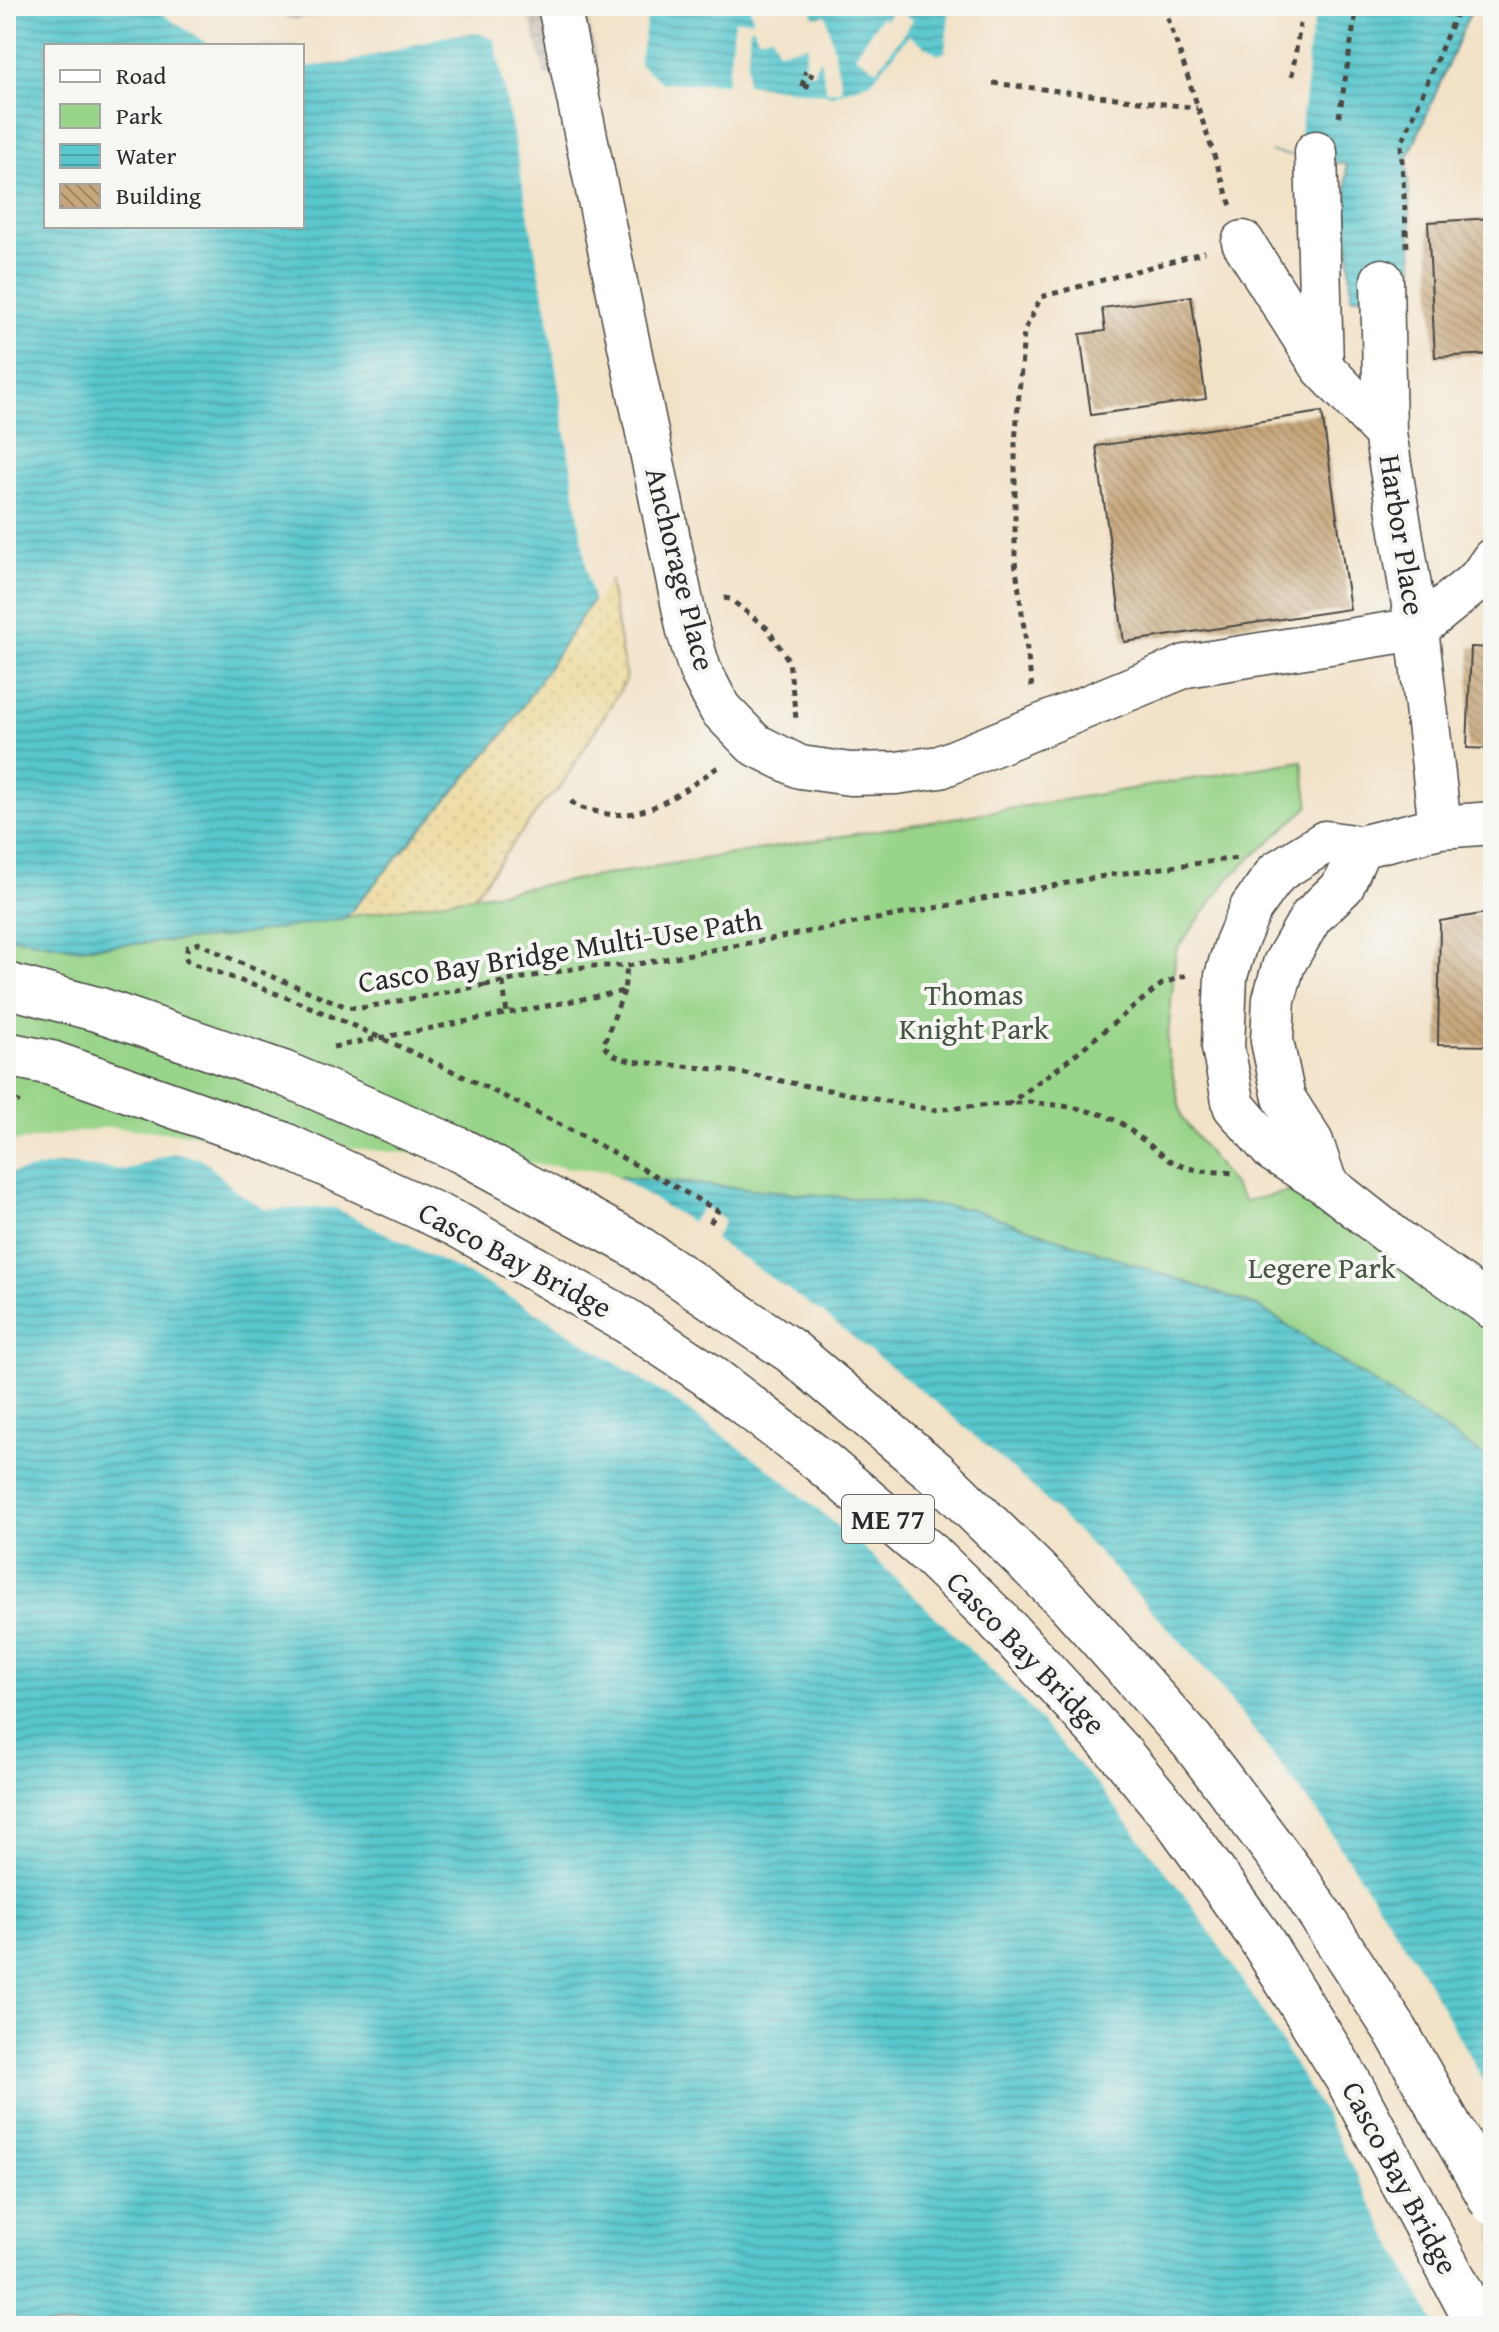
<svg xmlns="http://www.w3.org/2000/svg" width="1499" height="2332" font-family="'Gentium Book Plus',serif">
  <defs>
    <pattern id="industrial-grid" width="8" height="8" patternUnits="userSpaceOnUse" patternTransform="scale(2)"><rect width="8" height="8" fill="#ccc2b8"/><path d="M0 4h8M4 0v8" fill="none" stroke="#afa79e"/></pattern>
    <pattern id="sand-dots" width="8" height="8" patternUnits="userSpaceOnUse" patternTransform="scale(2)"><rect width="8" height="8" fill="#eeda9e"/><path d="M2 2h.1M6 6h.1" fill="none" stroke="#cb8" stroke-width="1.8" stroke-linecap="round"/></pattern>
    <pattern id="water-rules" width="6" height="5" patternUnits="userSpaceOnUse" patternTransform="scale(2)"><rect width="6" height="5" fill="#59c7cd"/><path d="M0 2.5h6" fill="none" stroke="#4aa2a7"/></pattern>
    <pattern id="building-back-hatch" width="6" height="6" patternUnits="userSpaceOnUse" patternTransform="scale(2)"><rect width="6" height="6" fill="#c6a67a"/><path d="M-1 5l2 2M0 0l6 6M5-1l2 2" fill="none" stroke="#a18764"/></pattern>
  </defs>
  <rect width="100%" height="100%" fill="#f6f6f2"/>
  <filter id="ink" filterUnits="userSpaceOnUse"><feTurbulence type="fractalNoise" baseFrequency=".0125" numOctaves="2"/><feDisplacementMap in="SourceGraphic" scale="16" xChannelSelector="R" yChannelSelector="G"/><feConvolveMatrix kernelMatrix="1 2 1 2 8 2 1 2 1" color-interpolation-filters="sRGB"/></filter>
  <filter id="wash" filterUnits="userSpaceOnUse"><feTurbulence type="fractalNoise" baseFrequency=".006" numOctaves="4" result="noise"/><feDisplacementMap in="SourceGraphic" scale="32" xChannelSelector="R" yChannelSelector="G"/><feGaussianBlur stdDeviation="1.8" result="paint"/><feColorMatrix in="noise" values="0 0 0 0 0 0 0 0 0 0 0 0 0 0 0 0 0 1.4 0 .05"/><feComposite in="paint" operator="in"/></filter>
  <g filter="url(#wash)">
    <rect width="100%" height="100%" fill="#f2e2c7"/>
    <path fill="url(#industrial-grid)" d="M264,6H405L291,20Z
      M512,6H585L598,63L545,76L531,22Z"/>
    <path fill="url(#sand-dots)" stroke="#8c8264" stroke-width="2" d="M600,524L626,680L559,789L544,802L473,897L345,918L294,888Z"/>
    <path fill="#98d489" stroke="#62805a" stroke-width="2" d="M1302,761L1309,806L1230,877L1176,950L1167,1047L1182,1118L1245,1201L1326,1184L1493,1308V1462L1259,1307L972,1209L96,1130L6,1144V936L76,948L225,937Z"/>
    <path fill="url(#water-rules)" stroke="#42797c" stroke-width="2" fill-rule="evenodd" d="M6,6H218L284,41L503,24L609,575L507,730L345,918L225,937L76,948L6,936ZM46,46H302V226H46Z
      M611,6H963L920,116L637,85Z
      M1296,6H1473L1407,160L1415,296L1351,297L1346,164L1272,152Z
      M96,1130L972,1209L1259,1307L1493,1462V2326H6V1144Z"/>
    <path fill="#f2e2c7" d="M154,6H226L284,36L475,12L506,22L522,51L613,574L594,604L588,577L548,316L495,40L478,33L450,35L346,63L302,67V46H211L167,17Z
      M607,6H647L648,14L639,64L662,83H727L735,20H753L750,6H810L814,17L826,15L842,89L827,92L820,58L813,73L806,71V66L804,65L808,45L778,51L772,35L758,38L753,26L750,28L746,84L833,95L871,82L909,35L938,55L945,52L950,6H967L963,51L923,119L916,120L831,118L762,108L687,105L635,88Z
      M1292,6H1318L1308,49L1307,79L1297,156L1269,151Z
      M894,8L913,20L877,70L855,55L881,17L886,20Z
      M109,1127L607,1171L691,1222L703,1207L725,1220L714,1239L822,1313L939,1405L1030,1485L1110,1565L1213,1678L1319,1815L1420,1968L1493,2098V2326H1436L1326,2117L1262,2010L1192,1905L1100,1788L1018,1696L867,1551L771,1470L675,1401L548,1319L489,1285L335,1208L265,1209L237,1192L202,1159L173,1153L127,1170L61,1164L6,1174V1143Z"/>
    <g id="blocks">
      <path fill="url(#building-back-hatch)" d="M1493,218V354L1435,357L1428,222Z
        M1191,296L1206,399L1091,415L1080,334L1105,331L1102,308Z
        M1322,412L1350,609L1124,642L1096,446Z
        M1471,647L1493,648V749L1467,748Z
        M1493,912V1046L1438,1045L1440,921Z"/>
    </g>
  </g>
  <g filter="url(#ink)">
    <use href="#blocks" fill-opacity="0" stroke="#494642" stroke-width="2"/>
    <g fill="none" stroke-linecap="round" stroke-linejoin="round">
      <defs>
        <path id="minor" d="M559,6L688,631L700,670L720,709L754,744L800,767L850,774L896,773L940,767L1186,666L1417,629L1479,579L1493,559
          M1316,152L1322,366
          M1243,242L1322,367L1385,433L1417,629L1440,827
          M1382,280L1385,433
          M1493,823L1440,827L1360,847L1325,842L1277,872L1251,908L1236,943L1226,976L1223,1047L1234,1106L1273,1151L1326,1184L1404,1245L1493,1308
          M1326,1184L1312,1142L1284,1098L1272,1041L1274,999L1284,964L1311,917L1343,886L1360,847"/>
      </defs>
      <use href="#minor" stroke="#494642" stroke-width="45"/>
      <path stroke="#494642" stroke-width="5" stroke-dasharray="6 6" stroke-linecap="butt" d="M1164,6L1231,206
        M1464,6L1461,13L1469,16
        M1292,76L1300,24
        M993,83L1197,108
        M802,86L806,71
        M806,89L812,73
        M1339,117L1357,6
        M1407,247L1401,145L1459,6
        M724,598L730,599L767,628L789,661L796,718
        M1032,687L1015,561V443L1024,332L1041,297L1205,252
        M571,801C577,808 585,809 594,811C643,826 682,791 721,765
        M503,982L507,1015
        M485,985L589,966H627L1110,875L1237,858
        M624,991L603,1046L614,1055L630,1061L725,1070L932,1110L1029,1102L1072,1107L1104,1115L1121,1123L1169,1160L1184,1167L1202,1171L1237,1173
        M333,1047L624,991L627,966
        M1007,1105L1062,1065L1162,984L1186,975
        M6,1106L20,1101"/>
      <use href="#minor" stroke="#fff" stroke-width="42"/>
      <defs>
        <path id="major-bridge" d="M6,985L100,1010L283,1073L462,1151L631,1243L791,1351L936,1473L1070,1604L1192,1741L1300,1884L1396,2031L1493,2203
          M6,1054L51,1063L280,1143L458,1225L627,1321L708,1375L823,1463L931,1555L997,1619L1121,1754L1178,1823L1257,1933L1348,2080L1479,2326"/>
      </defs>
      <use href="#major-bridge" stroke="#494642" stroke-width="47" stroke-linecap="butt"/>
      <path stroke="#494642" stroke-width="5" stroke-dasharray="6 6" stroke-linecap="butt" d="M485,985L361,1008L347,1007L249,967L199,943L188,947L185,956L187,961C231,978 276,992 319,1011C456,1069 589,1137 718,1211L708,1226"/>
      <use href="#major-bridge" stroke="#fff" stroke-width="44"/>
    </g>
  </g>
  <g text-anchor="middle" stroke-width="8" stroke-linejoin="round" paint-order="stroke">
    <rect fill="#f6f6f2" stroke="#686867" stroke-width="2" x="842" y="1495" width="92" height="48" rx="6"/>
    <g font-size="28" font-weight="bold" fill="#2b2b2b">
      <text x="888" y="1529">ME 77</text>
    </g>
    <g font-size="30" fill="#2b2b2b" stroke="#f6f6f2">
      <text transform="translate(1402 535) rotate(81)" y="10">Harbor Place</text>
      <text transform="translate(680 569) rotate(76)" y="10">Anchorage Place</text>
      <text transform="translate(560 951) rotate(-9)" y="10">Casco Bay Bridge Multi-Use Path</text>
      <text transform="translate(515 1260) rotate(28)" y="10">Casco Bay Bridge</text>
      <text transform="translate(1026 1653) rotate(46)" y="10">Casco Bay Bridge</text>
      <text transform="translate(1400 2178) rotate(62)" y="10">Casco Bay Bridge</text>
    </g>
    <g font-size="30" fill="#465542" stroke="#f6f6f2">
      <text x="974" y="1005">Thomas<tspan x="974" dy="34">Knight Park</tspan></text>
      <text x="1322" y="1278">Legere Park</text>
    </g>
  </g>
  <rect width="1499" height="2332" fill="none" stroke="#f6f6f2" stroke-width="32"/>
  <rect x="44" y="44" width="260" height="184" fill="#f6f6f2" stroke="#a5a5a2" stroke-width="2"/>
  <rect x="60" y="70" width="40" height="12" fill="#ffffff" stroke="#a5a5a2" stroke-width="2"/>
  <text x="116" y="84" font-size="24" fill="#2b2b2b">Road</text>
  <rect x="60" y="104" width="40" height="24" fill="#98d489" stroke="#a5a5a2" stroke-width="2"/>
  <text x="116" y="124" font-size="24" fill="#2b2b2b">Park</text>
  <rect x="60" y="144" width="40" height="24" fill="url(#water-rules)" stroke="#a5a5a2" stroke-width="2"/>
  <text x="116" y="164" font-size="24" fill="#2b2b2b">Water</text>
  <rect x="60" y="184" width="40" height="24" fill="url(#building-back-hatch)" stroke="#a5a5a2" stroke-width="2"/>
  <text x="116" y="204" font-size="24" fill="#2b2b2b">Building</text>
</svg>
